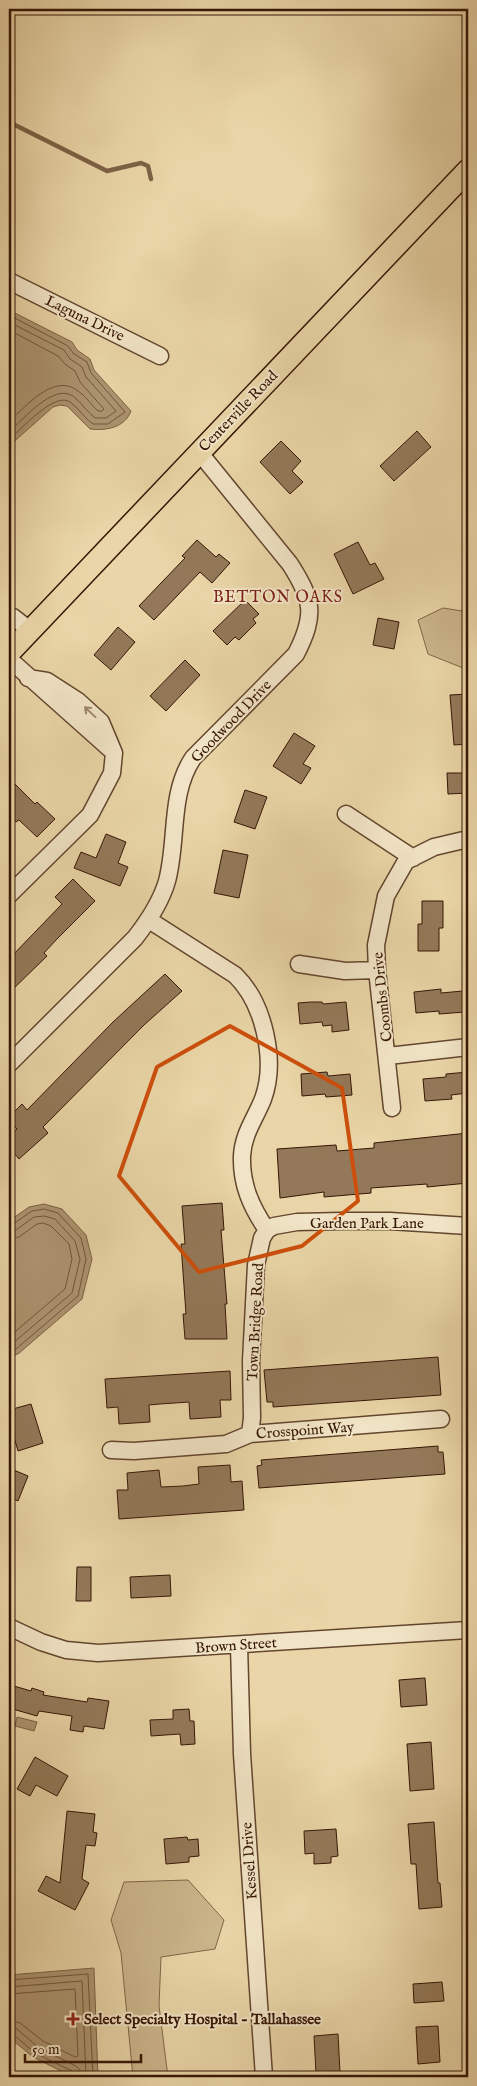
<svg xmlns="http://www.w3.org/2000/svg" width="477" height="2086" font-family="'IM FELL English',serif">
  <rect width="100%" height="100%" fill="#e9d5a7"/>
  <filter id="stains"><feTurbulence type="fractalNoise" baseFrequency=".004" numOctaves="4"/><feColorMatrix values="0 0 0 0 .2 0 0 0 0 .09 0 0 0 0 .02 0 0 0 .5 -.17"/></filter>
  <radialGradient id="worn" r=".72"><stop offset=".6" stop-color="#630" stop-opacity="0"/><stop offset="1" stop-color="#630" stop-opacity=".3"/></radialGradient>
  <path fill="#cbb58b" stroke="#806648" d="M443,608L468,612V670L428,654L418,620Z
    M188,1880L224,1920L215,1949L161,1957L159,2006L168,2077H133L121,1953L111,1920L124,1882Z"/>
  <path fill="#ac9470" stroke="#7d6245" d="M9,310L72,342L77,350L90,359L94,370L131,411C125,428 105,431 90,429L67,406L60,405L53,407L9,446Z
    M44,1204L62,1209L86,1235L92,1259L82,1299L18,1354L9,1356V1221L29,1207Z
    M17,1717L37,1722L34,1731L15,1726Z
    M94,1968L98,2077H73L33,2057L9,2037V1975Z"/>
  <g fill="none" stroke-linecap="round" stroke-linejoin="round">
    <path stroke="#71553a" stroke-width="1" d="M9,315L68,346L74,354L87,362L91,373L125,412L108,424H93C84,418 79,408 70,402C55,391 20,430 9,440
      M9,322L64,350L70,359L82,367L86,377L116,411L106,418H95C87,412 81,402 73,396C53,383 23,420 9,432
      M9,330L58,356L65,364L75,371L80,382L104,409L102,411H98C91,405 86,396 78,391C54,372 25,407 9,422
      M9,1225L13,1224L32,1211L44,1209L58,1213L81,1238L86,1259L78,1296L16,1349L9,1351
      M9,1231L16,1230L34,1217L44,1216L55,1219L75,1241L80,1259L72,1293L13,1343L9,1345
      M9,1239L19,1237L37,1224L43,1223L51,1226L69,1244L72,1259L65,1289L9,1337
      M9,1980L88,1974L93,2077
      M9,1987L82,1981L86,2077
      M9,1994L75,1989L78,2056L75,2057L43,2041L20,2023L9,2020
      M9,2028L17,2029L39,2048L76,2066L80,2070L81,2077
      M9,2034L14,2035L35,2053L72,2071L75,2077"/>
    <path stroke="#7d6245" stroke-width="4.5" d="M9,122L107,171L141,163L148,166L151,179"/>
  </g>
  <path fill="#937959" stroke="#361605" d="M417,431L431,447L394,481L380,466Z
    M281,441L301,461L292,471L303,482L290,494L260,462Z
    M197,540L216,557L219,554L230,563L212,583L200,572L154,620L139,606L185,558L182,556Z
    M358,542L370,565L375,563L384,579L353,594L334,554Z
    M245,600L259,614L253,619L256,623L239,640L235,637L227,645L213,631Z
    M378,618L399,622L394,649L373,645Z
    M118,627L135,642L111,670L94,655Z
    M185,660L200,675L166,711L150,696Z
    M468,694V744L454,745L450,695Z
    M294,733L315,746L303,764L311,768L301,784L273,766Z
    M447,773H468V793L448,794Z
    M9,778L35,804L37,802L55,819L37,837L19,820L16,822L9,815Z
    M245,790L267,797L255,829L234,822Z
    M106,834L126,842L118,863L128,867L120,886L74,868L81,852L96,858Z
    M223,850L248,855L239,898L214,893Z
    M73,879L95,901L57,939L44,953L47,956L9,993V959L62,904L55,897Z
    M422,901H443V928H439V951H418V924H422Z
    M165,974L182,991L144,1025L43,1127L48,1133L19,1159L9,1147V1137L17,1129L9,1120V1117L22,1104L27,1110L113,1022Z
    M441,989V993L463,991L465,1012L439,1014V1011L416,1013L414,992Z
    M311,1002H322L323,1004L346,1002L349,1030L332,1032V1025L323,1026L322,1022L300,1024L298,1003Z
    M327,1072L328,1076L350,1074L352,1095L326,1097L325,1094L302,1096L301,1074Z
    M468,1072V1093L451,1095L452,1099L425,1101L423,1079L446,1077V1074Z
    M468,1133V1183L427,1187V1184L371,1188V1193L324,1197V1192L280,1198L277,1149L336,1145L337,1151L374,1148V1143Z
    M222,1203L224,1230H221L227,1304H225L227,1339H185L183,1314H186L181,1244H185L182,1206Z
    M438,1357L441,1395L273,1407V1402H267L264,1370Z
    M230,1371L231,1400H220L221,1417L190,1419L189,1402L160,1404L149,1405L150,1422L119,1424L118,1407L107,1408L105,1379Z
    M31,1404L43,1443L18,1451L12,1430L9,1431V1410Z
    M438,1446V1452H443L445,1474L259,1488L257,1466L262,1465L261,1460Z
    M230,1465L231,1482L242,1481L244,1510L119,1519L117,1490H128L127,1473L159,1470L161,1487L183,1486L199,1484L198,1467Z
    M9,1468L28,1476L18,1501L9,1497Z
    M77,1567H91V1601H76Z
    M170,1575L171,1596L131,1598L130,1577Z
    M425,1678L427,1705L401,1707L399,1680Z
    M14,1686L31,1691L32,1688L44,1692L43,1695L87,1702L88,1698L109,1701L104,1729L84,1726L83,1732L70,1730L72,1716L39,1711L37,1716L9,1708Z
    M189,1709L190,1721H194L195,1744L181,1745L180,1734L151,1736L150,1720L173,1719V1710Z
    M431,1742L434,1789L410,1791L407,1744Z
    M35,1757L68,1776L57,1796L36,1785L30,1796L17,1789Z
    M67,1811L95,1814L93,1832L97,1833L95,1846L86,1845L82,1879L89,1883L75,1910L38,1891L46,1876L60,1883Z
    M434,1822L438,1883H440L442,1907L419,1909L416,1864H411L408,1824Z
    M336,1829L338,1856L331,1857V1863L314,1864V1853L305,1854L304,1831Z
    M187,1837L188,1840L198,1839L199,1856L189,1857V1862L166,1864L164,1839Z
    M442,1982L444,2001L414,2003L413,1984Z
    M438,2026L440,2062L418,2064L416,2027Z
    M338,2034L340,2072L316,2073L314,2036Z"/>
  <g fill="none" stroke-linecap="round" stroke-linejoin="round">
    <defs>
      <path id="minor" d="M9,281L160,356
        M9,616L13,617L31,631
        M9,659L110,749
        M346,814L413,858
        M9,895L90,815L112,773L114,753L101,722L78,701L47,681L28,678
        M149,920L235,975C264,1003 277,1061 263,1099C255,1119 243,1134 242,1156C241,1184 251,1207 267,1230L262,1238L256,1265L251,1361L252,1418L250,1434
        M299,964L345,971L377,970
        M388,1056L468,1047
        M9,1064L135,938C149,920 161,902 167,881C178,840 169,794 193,758L296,654C316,615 313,600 290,564L199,452
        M392,1108L377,970L376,945L386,896L406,861L434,847L468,839
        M267,1230L274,1226L297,1222L342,1221H390L468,1226
        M111,1450L134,1451L226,1444L250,1434L441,1419
        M9,1627L41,1642L66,1650L98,1653L468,1630
        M239,1645L242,1754L264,2077"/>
      <path id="major" d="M9,653L468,170"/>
    </defs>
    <use href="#minor" stroke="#63462e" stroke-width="19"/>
    <use href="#major" stroke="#361605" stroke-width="24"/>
    <use href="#minor" stroke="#f1e4c6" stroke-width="16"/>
    <use href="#major" stroke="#e9d5a7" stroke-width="21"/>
  </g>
  <defs><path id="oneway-shaft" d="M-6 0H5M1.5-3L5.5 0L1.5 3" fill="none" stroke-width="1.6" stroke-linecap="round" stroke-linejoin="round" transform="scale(1.25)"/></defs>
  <use stroke="#9d876f" href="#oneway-shaft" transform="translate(90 712) rotate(-137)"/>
  <path fill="none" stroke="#cd4f0b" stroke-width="4" stroke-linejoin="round" d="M230,1026L342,1088L358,1201L302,1246L199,1272L119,1176L157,1067Z"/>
  <path fill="#8f2418" stroke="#f1e4c6" stroke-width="2" d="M70.5 2011.5h5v5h5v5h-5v5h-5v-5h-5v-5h5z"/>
  <g text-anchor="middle" stroke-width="4" stroke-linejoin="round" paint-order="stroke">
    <g font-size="15" fill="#361605" stroke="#f1e4c6">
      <text transform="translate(85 318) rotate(26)" y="5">Laguna Drive</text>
      <text transform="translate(238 411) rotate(-46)" y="5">Centerville Road</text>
      <text transform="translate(231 721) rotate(-46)" y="5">Goodwood Drive</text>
      <text transform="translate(382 997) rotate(-96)" y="5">Coombs Drive</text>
      <text x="367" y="1228">Garden Park Lane</text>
      <text transform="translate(255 1322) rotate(-87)" y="5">Town Bridge Road</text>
      <text transform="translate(305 1430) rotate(-4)" y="5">Crosspoint Way</text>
      <text transform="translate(236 1645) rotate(-4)" y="5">Brown Street</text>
      <text transform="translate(249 1861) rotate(-94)" y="5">Kessel Drive</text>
    </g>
    <g font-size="15" font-weight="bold" fill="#361605" stroke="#f1e4c6" text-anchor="start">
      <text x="84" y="2024">Select Specialty Hospital - Tallahassee</text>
    </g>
    <g font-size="16" letter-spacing="1" fill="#7a1f14" stroke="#f1e4c6">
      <text x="278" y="602">BETTON OAKS</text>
    </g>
  </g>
  <rect width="477" height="2086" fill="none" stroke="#e9d5a7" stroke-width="30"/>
  <rect x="10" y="10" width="457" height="2066" fill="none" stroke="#361605" stroke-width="2.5"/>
  <rect x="15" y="15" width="447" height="2056" fill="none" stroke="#361605"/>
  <path d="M25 2054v8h116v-8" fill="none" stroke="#361605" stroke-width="2.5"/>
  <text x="32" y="2054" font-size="15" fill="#361605" stroke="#f1e4c6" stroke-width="4" paint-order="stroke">50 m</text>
  <rect width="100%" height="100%" filter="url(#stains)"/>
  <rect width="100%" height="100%" fill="url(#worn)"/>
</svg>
